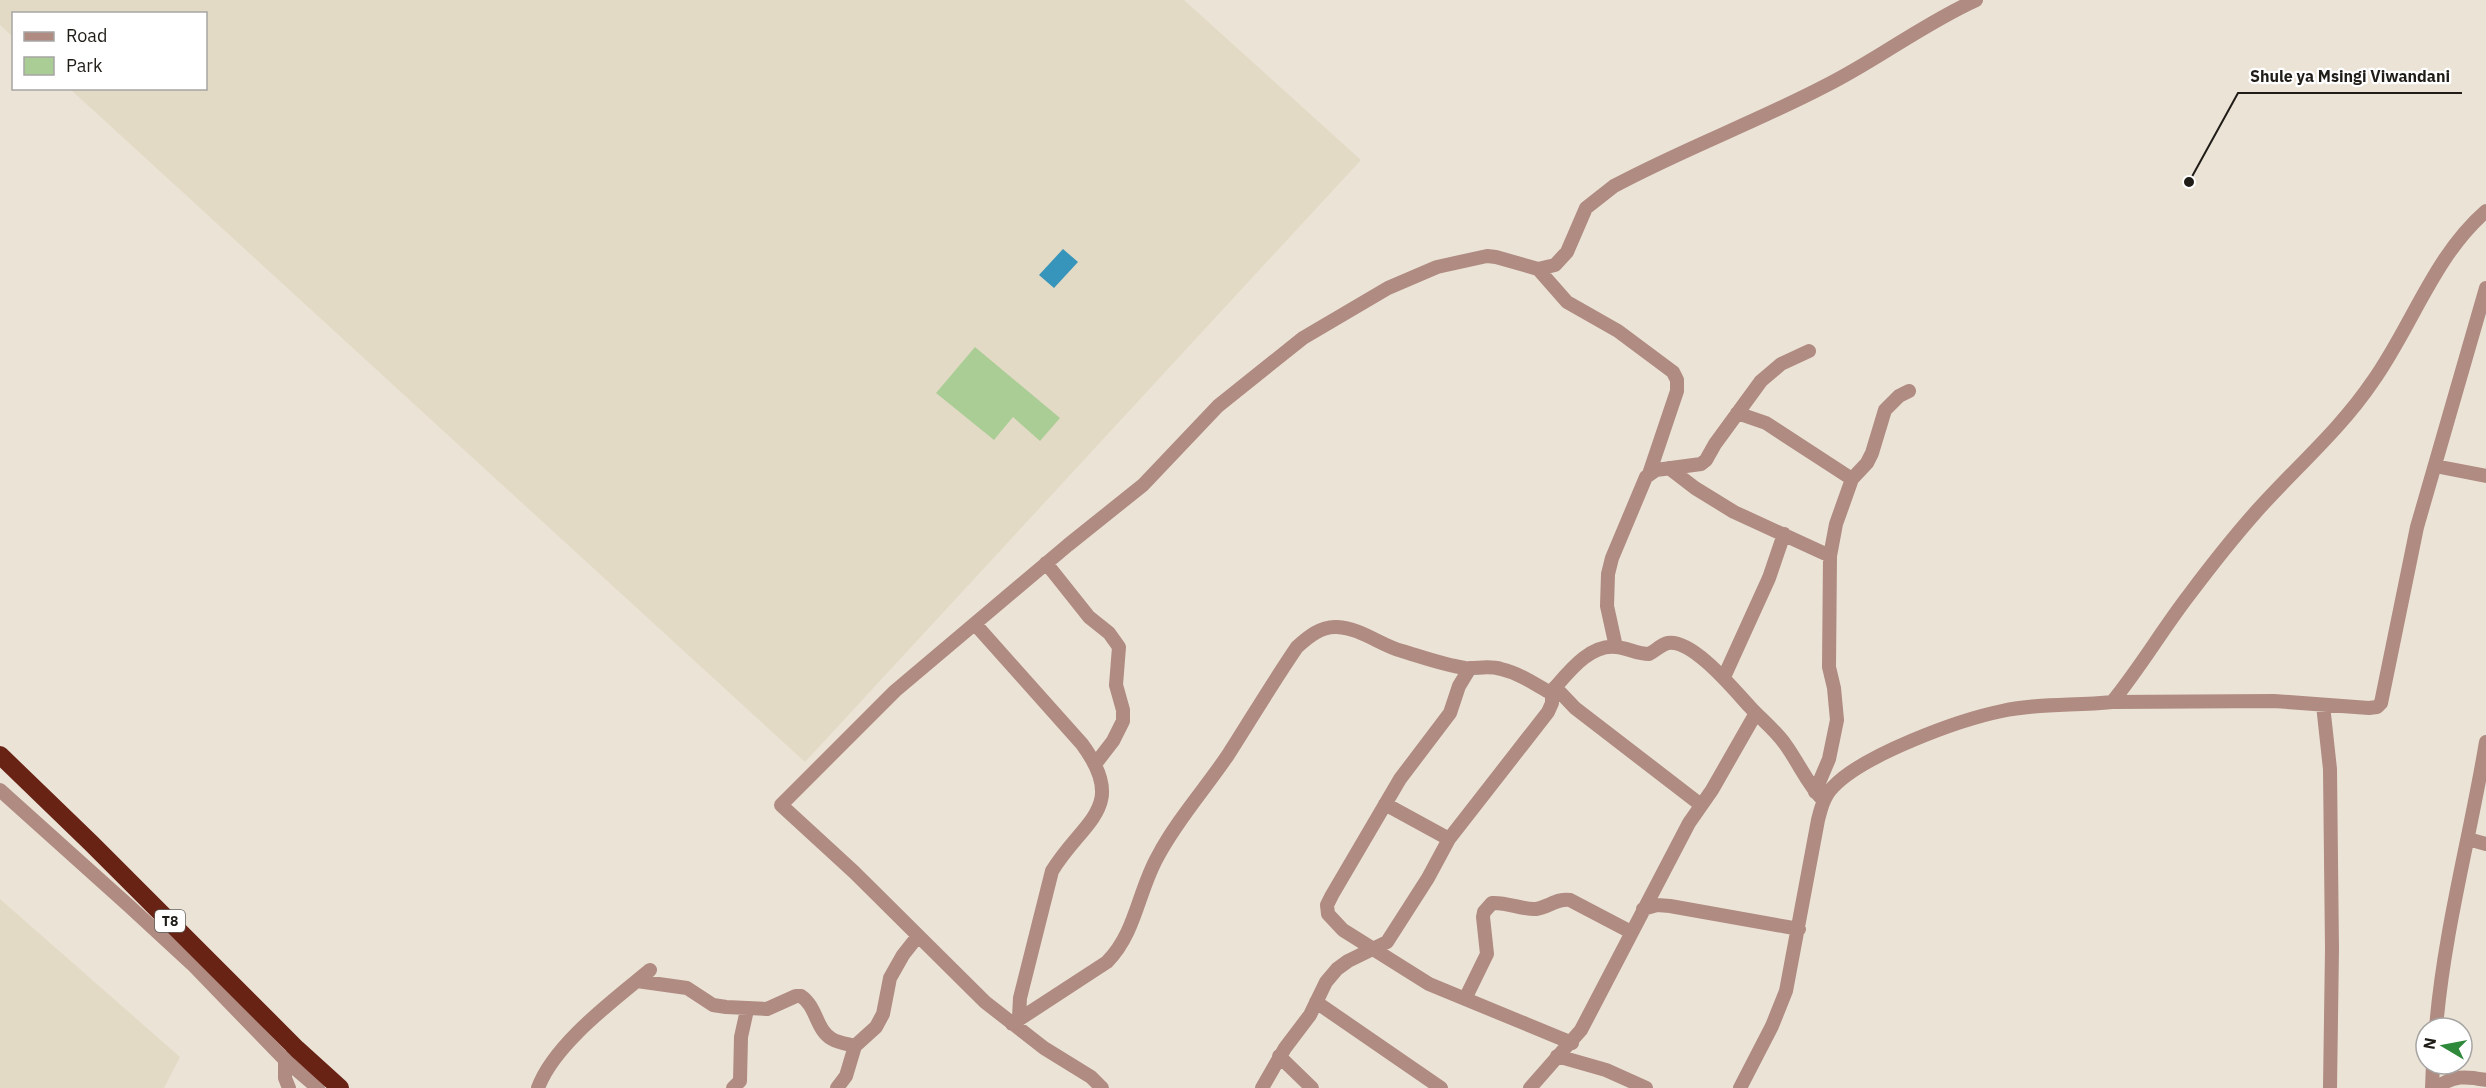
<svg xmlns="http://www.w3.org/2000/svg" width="2486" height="1088" font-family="'IBM Plex Sans',sans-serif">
  <rect width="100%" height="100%" fill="#ece3d7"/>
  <path fill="#e3dac5" d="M0,0H1184L1361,160L805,762L70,89L206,88V14H14L13,37L0,25Z
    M0,899L180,1057L164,1088H0Z"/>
  <path fill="#aacd96" d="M975,347L1060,418L1040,441L1013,417L994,440L936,393Z"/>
  <path fill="#3794ba" d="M1063,249L1078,262L1054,288L1039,275Z"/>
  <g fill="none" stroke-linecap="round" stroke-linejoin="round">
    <path stroke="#af8b82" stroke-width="14" d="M1538,269L1567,302L1618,331L1673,372L1677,380V391L1649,474
      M1737,413L1766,423L1852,479
      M2435,466L2486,476
      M1669,468L1695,488L1734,512L1830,556
      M1046,563L1089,617L1109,633L1119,647L1116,685L1123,710V721L1113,741L1096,763
      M975,624L1082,744C1129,808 1083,820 1052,871L1020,998L1019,1017
      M1616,647L1607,606L1608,574L1612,558L1646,477L1656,470L1701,464L1706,460L1715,444L1761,381L1781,364L1809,351
      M1470,668L1459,686L1450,713L1400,779L1332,895L1327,905L1328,914L1343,930L1429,984L1572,1043
      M1724,677L1769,578L1784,534
      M1555,687L1575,708L1701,805
      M2112,702L2274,701L2369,708L2377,707L2381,703L2417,527L2486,288
      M2323,705L2330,769L2332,949L2330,1088
      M0,790L128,905L192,964L285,1060L318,1088
      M1815,792L1829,759L1837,720L1834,688L1829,667L1830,556L1836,524L1852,479L1867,463L1872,453L1885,410L1899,396L1909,391
      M1385,804L1449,839
      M2468,839L2486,844
      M1643,909L1657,905L1670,906L1799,929
      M637,981L687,988L713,1005L726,1007L767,1009L796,996H801C817,1007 816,1030 832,1039C839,1043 848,1044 855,1046
      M1465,999L1487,954L1483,917L1484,912L1492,903C1507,902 1523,910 1536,909C1549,907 1557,898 1570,900L1631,932
      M1316,1002L1441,1088
      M1012,1024L1107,962C1136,933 1138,891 1158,856C1177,820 1205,789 1228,755C1251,719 1273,682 1297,647C1308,637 1321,626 1337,627C1361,628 1380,645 1402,651C1422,657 1444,665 1465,668C1477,669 1488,665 1501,669C1518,673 1532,682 1547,691H1552C1568,673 1589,644 1616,647C1628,648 1637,654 1649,654C1655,651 1662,644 1668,643C1693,639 1735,691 1750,707C1761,719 1775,730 1785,744C1799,763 1807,784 1824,801
      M2436,1028C2444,931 2470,838 2486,742
      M1279,1056L1312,1088
      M1557,1056L1606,1070L1646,1088
      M289,1088L285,1078V1060L289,1057
      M538,1088C554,1044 614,1000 650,970
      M733,1088L740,1081L741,1037L747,1010
      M837,1088L846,1076L855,1046L876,1027L883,1014L890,978L903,955L918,936
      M1102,1088L1091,1077L1044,1048L985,1002L854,872L781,805L895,691L1068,545L1143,485L1218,406L1303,338L1388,288L1437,267L1487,256L1496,257L1538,269L1555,265L1567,252L1586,208L1614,186C1683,149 1756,122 1825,86C1877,60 1923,24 1976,0
      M1262,1088L1285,1048L1310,1015L1326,982L1337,969L1348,961L1387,942L1428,878L1449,839L1548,712L1552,703V691
      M1530,1088L1581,1030L1689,823L1712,790L1756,713
      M1740,1088L1772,1026L1786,991L1818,820C1821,808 1824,796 1833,787C1863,755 1958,720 2002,711C2038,703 2075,706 2112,702C2140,668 2162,630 2189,595C2210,567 2232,539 2255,513C2294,469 2340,430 2373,381C2412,326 2434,256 2486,211
      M2432,1088L2433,1064
      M2436,1088C2453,1075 2466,1076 2486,1080"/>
    <path stroke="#682315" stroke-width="18" d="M0,755L91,843L297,1049L340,1088"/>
  </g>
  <g text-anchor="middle" stroke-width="4.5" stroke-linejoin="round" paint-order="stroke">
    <rect fill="#fff" stroke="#63615d" stroke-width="1.5" x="155" y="910" width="30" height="22" rx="4.5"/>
    <g font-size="14" font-weight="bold" fill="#201d18">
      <text x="170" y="926">T8</text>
    </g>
  </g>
  <path fill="none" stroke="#201d18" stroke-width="2" d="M2189 182L2238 93H2462"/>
  <circle fill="#201d18" stroke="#fff" stroke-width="2" cx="2189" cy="182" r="6"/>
  <g font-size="16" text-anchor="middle" font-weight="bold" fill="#201d18" stroke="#fff" stroke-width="4.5" stroke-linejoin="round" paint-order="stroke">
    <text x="2350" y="82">Shule ya Msingi Viwandani</text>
  </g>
  <rect x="12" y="12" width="195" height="78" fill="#ffffff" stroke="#a6a5a3" stroke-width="1.5"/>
  <rect x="24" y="32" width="30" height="9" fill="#af8b82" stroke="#a6a5a3" stroke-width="1.5"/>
  <text x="66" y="42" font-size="18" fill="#201d18">Road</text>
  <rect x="24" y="57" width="30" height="18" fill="#aacd96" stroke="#a6a5a3" stroke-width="1.5"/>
  <text x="66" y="72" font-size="18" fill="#201d18">Park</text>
  <g transform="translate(2444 1046) rotate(280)"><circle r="28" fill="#ffffff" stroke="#a6a5a3" stroke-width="1.5"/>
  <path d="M0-4.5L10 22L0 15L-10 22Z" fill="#2e893a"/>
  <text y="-9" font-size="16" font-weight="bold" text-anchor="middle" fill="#201d18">N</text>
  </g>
</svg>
